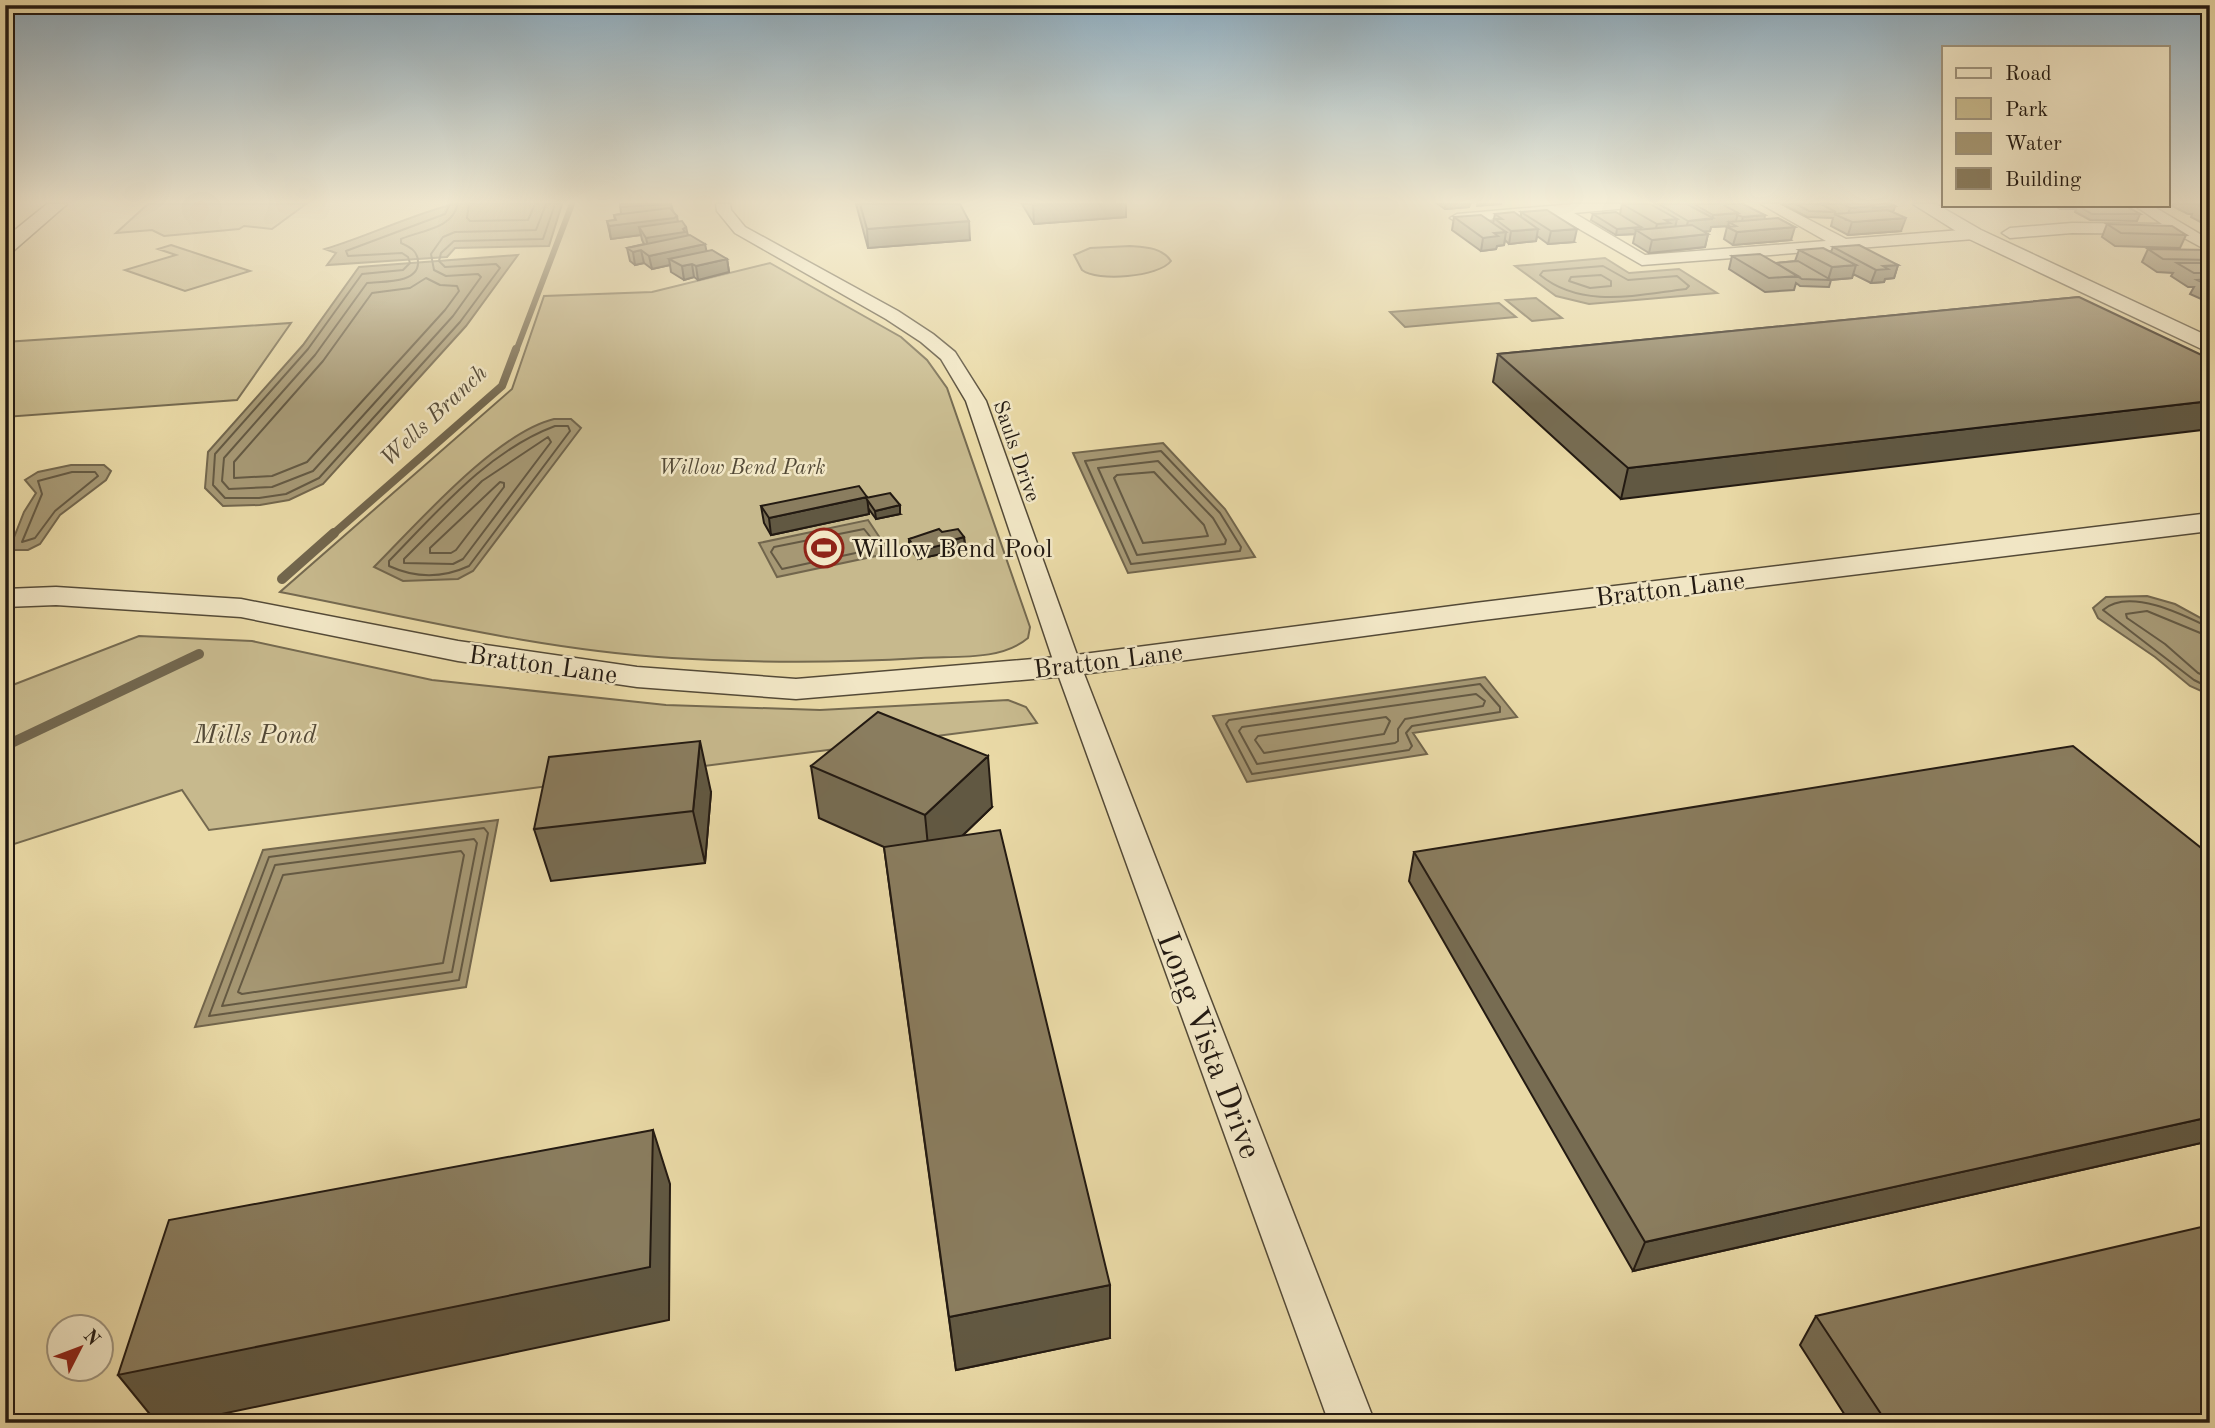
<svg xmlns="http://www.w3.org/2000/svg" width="2215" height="1428" font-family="'Old Standard TT',serif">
  <rect width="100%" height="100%" fill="#e9d9a6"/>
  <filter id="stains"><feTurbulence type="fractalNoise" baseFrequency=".00286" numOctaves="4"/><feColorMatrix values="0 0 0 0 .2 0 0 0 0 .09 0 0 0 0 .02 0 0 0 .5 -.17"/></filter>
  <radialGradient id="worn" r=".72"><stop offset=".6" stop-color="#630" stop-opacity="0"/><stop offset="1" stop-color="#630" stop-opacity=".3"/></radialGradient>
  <path fill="#c7b98d" stroke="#756a50" stroke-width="2" d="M148,204H306L272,229L244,226L239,229L164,236L152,230L116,233Z
    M171,245L250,271L185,291L125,270L176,255L158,249Z
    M1130,246C1144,247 1162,247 1171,261C1159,277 1097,282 1082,270L1074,255L1090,248Z
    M770,263L901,337L927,360L947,388L1030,627L1028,638C1001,661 956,656 921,658C839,663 755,663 672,658C541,650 409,617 280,592L512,389L544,296L652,292Z
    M291,323L237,400L5,417V342Z
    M139,636L252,641L432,680L666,705L820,710L1008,700L1026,707L1037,723L209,830L182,790L5,847V688Z"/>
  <path fill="#a69874" stroke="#72664d" stroke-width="2" d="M454,204H562L549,246L455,248L447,257L327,265L336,253L325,249C369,236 410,215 454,204Z
    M518,255L466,326L323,484L289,500L260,505L223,506L205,488L208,452L303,345L359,267Z
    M1605,258L1629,273L1679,269L1717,293L1589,304L1556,296L1515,266Z
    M1536,298L1562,318L1532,321L1506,300Z
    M1499,303L1516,317L1405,327L1390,312Z
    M554,419H571L581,428L473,571L458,579L403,581L374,567C417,524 496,433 554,419Z
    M1163,443L1225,509L1255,557L1128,573L1073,453Z
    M71,465H104L111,471L106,480L60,515L40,544L28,550H13L11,545L24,512L36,493L25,480L38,472Z
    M868,520L890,553L777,577L759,543Z
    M2147,596L2175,604L2210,623V695L2190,686L2155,657L2098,618L2093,608L2106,597Z
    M1485,677L1517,717L1413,733L1427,754L1247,782L1213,716Z
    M498,820L466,987L195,1027L263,850Z"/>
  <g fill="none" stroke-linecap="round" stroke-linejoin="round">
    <path stroke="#645943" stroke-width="2" d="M450,204L445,214L346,251L348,256L402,253L408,257L410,263L403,270L362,274L308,349L215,454L213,485L225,498H259L286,494L319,478L460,322L500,268L496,264L445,267L439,261L441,253L454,241L543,239L555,204
      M458,204C452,229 422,230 401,239V243C410,247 418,251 418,262C419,284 382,281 367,283L315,355L224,458L222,481L229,489L272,487L313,471L453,316L481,277L478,274L446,276L434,270L431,254L443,237L455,232L536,230L546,204
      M469,204L467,218L470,221L528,220L535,204
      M1603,266L1628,280L1677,276L1689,286L1686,289C1636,295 1582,309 1540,275L1543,271Z
      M1601,275L1611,281V286L1590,288L1569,281L1571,277Z
      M426,278L440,285L457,286L459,291L445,310L307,462L272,476L234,478V462L323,361L372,293L410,288Z
      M555,426H568L570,431L469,566C443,578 415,578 389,566V561C438,511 488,451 555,426Z
      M548,437L551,442L463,559L453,564L404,563V559L482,481Z
      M1161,451L1220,513L1241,547L1240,551L1131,564L1085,461Z
      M1158,461L1213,518L1226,540L1225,544L1137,555L1098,468Z
      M72,472H95L98,476L55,511L35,538L22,542L42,494L38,481Z
      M1154,472L1204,525L1208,536L1143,543L1114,478L1117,475Z
      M500,482L504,483V487L456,550L451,553H430V548Z
      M864,529L876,544L874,549L782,569L771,552L774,547Z
      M2210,628C2184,615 2129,587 2103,610L2194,680L2210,688
      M2210,637L2147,611L2126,614L2127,618L2165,644L2198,673L2210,678
      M1480,684L1500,707V712L1412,726L1406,733L1412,746L1409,750L1252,774L1226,724L1229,720Z
      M1476,694L1485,701L1483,706L1405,719L1398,729V741L1395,743L1257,764L1239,731L1242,727Z
      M1386,717L1390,721L1384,734L1264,753L1255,740L1258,736Z
      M484,828L488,833L459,980L209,1016L269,857Z
      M474,839L477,843L452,972L222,1006L275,865Z
      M461,851L464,855L443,963L242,994L238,992L283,875Z"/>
    <path stroke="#72664d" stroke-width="6" d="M516,351L572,204"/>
    <path stroke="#72664d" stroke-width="8" d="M332,535L502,386L516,349"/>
    <path stroke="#72664d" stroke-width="10" d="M282,579L334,533
      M5,746L199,654"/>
    <defs>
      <path id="minor" d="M716,204H730L731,210L745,227L898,311L933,334L955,352L986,401L1081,666L1375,1423H1329L1055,666L966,401L941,359L921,342L886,319L735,233L717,211Z
        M1574,204H1636L1629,208L1574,213L1645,255L1826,241L1761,204H1779L1846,239L1974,229L1982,234L1974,239L1642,265L1555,215L1457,222L1450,218L1457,214Z
        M2134,205H2151L2210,240V252L2177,234L2072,233L2010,238L2002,233L2010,228L2072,223L2162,224Z"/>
      <path id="tertiary" d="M47,204H67L12,252L5,254V238Z
        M1913,204H1936L1981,230L2210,337V353L1967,238Z
        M2210,513V531L1475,621L1068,676L796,699L637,687L458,661L241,617L56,605L5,607V589L56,587L241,599L458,641L637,667L796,679L1068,656L1475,603Z"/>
    </defs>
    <use href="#minor" stroke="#544a37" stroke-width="3"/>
    <use href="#tertiary" stroke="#544a37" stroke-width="3"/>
    <use href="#minor" fill="#f1e6c5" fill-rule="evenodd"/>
    <use href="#tertiary" fill="#f1e6c5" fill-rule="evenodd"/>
  </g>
  <path fill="#776c52" stroke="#231a12" stroke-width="2" d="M620,204H671L673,211L678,222L688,235L707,251L727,259L729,272L698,280L694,277L684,280L671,272L670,265L652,269L644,263L635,265L630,261L627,248L644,244L642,240L641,235L611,239L610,234L607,221L615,220L614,215L621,214Z
    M856,204H960L970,240L868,248Z
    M1022,204H1126V217L1034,224Z
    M1438,204H1470L1469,207L1445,209Z
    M1622,204L1654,206V204H1743L1791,240L1733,245L1724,239L1727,227L1728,226L1711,227L1710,231L1704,232L1708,234L1705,247L1649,253L1633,243L1635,234L1616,235L1591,220L1593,214H1620Z
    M1782,204H1891L1895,206L1893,212L1901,231L1848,235L1831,226L1833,218L1807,217Z
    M2173,204H2210V226H2208L2191,217L2192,214H2188L2172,206Z
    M2054,205H2124L2123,206L2140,214L2137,221L2090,220L2075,212L2076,209H2060Z
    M1521,212L1574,242L1548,244L1537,236L1536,241L1509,244L1505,240L1504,245L1497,246L1496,249L1481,251L1452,230L1454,217L1493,223L1495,214L1521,217Z
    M2107,224L2186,235L2180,248L2115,246L2102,237Z
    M1833,247L1898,265L1894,278L1885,279L1884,282L1871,283L1853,274L1852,278L1831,280L1829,287L1800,286L1796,283L1794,290L1765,292L1729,269L1732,256L1776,263L1795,261L1799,250L1831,252Z
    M2148,249L2210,250V303L2190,294L2194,287H2188L2171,276L2173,273L2157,272L2142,262Z
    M2079,297L1621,499L1493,382L1498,354Z
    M867,498L900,514L876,519L868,508L869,514L771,535L764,523L761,506Z
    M942,532L964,537L965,546L955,548V551L918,559L909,547V539Z
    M811,766L992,807L962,836L1110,1338L956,1370L891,899L884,847L819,818Z
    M711,792L705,863L551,881L534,829Z
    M1414,852L2210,855V1141L1633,1271L1409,881Z
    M1816,1316L2210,1423H1850L1800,1345Z"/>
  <path fill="#615842" stroke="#231a12" stroke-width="2" d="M1050,204H1126V217L1034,224L1033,205Z
    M1445,204H1470L1469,207L1445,209Z
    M1477,204H1502L1477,206Z
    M1874,206H1895L1893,212L1870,218L1846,220L1850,208Z
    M1738,213L1735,225L1729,222L1728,226L1711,227L1710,231L1685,233L1688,221L1712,219L1713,215Z
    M1765,215L1764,222L1741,224L1743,217Z
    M677,216L679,229L639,227L641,235L611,239L609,226Z
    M1906,218L1901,231L1848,235L1852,222Z
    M1677,219L1674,232L1654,237L1657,224L1665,220Z
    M969,221L970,240L868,248L867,229Z
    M686,227L689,240L649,251L646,238Z
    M1641,227L1640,232L1636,230L1635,234L1616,235L1617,229Z
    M1795,227L1791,240L1733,245L1737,232Z
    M1538,229L1536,241L1509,244L1511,231Z
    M1577,229L1574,242L1548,244L1551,231Z
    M1506,232L1504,245L1497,246L1496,249L1481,251L1483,238L1494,233Z
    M1708,234L1705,247L1649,253L1652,240Z
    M705,244L708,258L669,259L670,265L652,269L649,256Z
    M641,250L644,263L635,265L633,252Z
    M727,259L729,272L698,280L696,266Z
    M692,264L694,277L684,280L682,266Z
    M1856,265L1852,278L1828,280L1832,267Z
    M1898,265L1894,278L1885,279L1884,282L1871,283L1876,270L1883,266Z
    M2210,401V429L1621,499L1628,468Z
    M867,497L869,514L771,535L769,518Z
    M900,505V514L876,519L875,511Z
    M964,537L965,546L955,548V551L918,559L917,551Z
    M700,741L711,792L705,863L693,811Z
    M988,756L992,807L930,867L925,815Z
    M2210,1117V1141L1633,1271L1645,1242Z
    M653,1130L670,1184L669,1320L179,1423H157L118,1375Z
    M1110,1285V1338L956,1370L949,1317Z"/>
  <path fill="#8a7d5f" stroke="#231a12" stroke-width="2" d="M620,204H671L620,207Z
    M860,204H960L969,221L867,229Z
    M1622,204H1650L1677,219L1665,220L1670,223L1657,224Z
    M1659,204H1687L1713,218L1688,221Z
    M1694,204H1722L1738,213L1713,215Z
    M1722,204H1743L1765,215L1743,217L1737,215L1738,213Z
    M1796,204H1821L1836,212L1809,211Z
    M1843,204H1871L1874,206L1850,208Z
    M1871,204H1891L1895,206L1873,208L1874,206Z
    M2197,204H2210V211Z
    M2078,206H2126L2140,214H2092Z
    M670,208L677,216L674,218L609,226L607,221L616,220L614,215Z
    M1547,210L1577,229L1551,231L1521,212Z
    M1888,210L1906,218L1852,222L1834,214Z
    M1514,212L1538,229L1511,231L1495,219H1502L1495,214Z
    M1616,212L1641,227L1617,229L1593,214Z
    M1481,215L1506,232L1494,233L1498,236L1483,238L1454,217Z
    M1778,218L1795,227L1737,232L1727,227L1736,226L1729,222Z
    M682,221L686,227L683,229L685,232L646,238L639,227Z
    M2107,224L2172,226L2186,235L2121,233Z
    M1692,225L1708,234L1652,240L1636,230Z
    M690,235L705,244L649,256L641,250L633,252L627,248Z
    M1859,245L1898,265L1883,266L1888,269L1876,270L1833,247Z
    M1823,248L1856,265L1832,267L1799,250Z
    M2148,249L2210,250V260L2163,259Z
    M712,250L727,259L696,266L692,264L682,266L669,259Z
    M1760,254L1798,276L1769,278L1732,256Z
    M1798,261L1831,280L1802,279L1776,263Z
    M2177,263H2210V273H2194Z
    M2210,279V286L2197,280Z
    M2079,297L2210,359V401L1628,468L1498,354Z
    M859,486L867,497L769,518L761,506Z
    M890,493L900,505L875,511L866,498Z
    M939,529L942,532L958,529L964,537L953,540L955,542L917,551L909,539Z
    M878,712L988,756L925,815L811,766Z
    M700,741L693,811L534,829L549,757Z
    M2073,746L2210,855V1117L1645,1242L1414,852Z
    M1000,830L1110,1285L949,1317L884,847Z
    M653,1130L650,1267L118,1375L169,1220Z
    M2210,1225V1423H1887L1816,1316Z"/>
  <linearGradient id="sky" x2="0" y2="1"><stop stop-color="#8da9ba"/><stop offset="0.5" stop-color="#f5eed7"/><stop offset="1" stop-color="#f5eed7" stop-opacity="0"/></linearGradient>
  <rect width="2215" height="404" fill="url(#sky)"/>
  <defs>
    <symbol id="stadium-ring" viewBox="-11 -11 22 22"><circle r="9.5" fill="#f1e6c5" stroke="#8f2418" stroke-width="1.5"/><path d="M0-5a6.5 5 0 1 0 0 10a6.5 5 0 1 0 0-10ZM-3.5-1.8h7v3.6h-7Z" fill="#8f2418"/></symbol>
  </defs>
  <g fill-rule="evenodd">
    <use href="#stadium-ring" x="802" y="526" width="44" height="44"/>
  </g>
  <g text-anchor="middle" stroke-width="5" stroke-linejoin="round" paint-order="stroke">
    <g font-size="21" fill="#231a12" stroke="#f1e6c5">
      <text transform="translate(1017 451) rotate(71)" y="7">Sauls Drive</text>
    </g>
    <g font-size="21" font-style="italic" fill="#544a37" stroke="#f1e6c5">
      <text x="742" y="474">Willow Bend Park</text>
    </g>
    <g font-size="23" font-style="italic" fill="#574c39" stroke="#f1e6c5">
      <text transform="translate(433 415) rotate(-43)" y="8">Wells Branch</text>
    </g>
    <g font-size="26" fill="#231a12" stroke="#f1e6c5" text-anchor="start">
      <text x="851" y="557">Willow Bend Pool</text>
    </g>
    <g font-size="26" fill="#231a12" stroke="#f1e6c5">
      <text transform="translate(1670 588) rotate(-7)" y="9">Bratton Lane</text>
      <text transform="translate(1108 660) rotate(-7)" y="9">Bratton Lane</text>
      <text transform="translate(543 664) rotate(8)" y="9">Bratton Lane</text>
    </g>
    <g font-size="26" font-style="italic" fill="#544a37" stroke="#f1e6c5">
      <text x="255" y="743">Mills Pond</text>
    </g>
    <g font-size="32" fill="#231a12" stroke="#f1e6c5">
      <text transform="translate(1210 1045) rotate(69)" y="11">Long Vista Drive</text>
    </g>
  </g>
  <rect width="2215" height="1428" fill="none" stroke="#e9d9a6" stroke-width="28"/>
  <rect x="7" y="7" width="2201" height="1414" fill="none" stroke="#231a12" stroke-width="3.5"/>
  <rect x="14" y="14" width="2187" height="1400" fill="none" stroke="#231a12" stroke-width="2"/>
  <rect x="1942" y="46" width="228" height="161" fill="#f1e6c5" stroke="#9f947d" stroke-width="2"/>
  <rect x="1956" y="68" width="35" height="10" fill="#f1e6c5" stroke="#9f947d" stroke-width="2"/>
  <text x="2005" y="80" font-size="21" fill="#231a12">Road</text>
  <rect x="1956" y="98" width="35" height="21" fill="#c7b98d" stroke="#9f947d" stroke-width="2"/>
  <text x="2005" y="116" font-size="21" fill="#231a12">Park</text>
  <rect x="1956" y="133" width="35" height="21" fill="#a69874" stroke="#9f947d" stroke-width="2"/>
  <text x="2005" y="150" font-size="21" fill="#231a12">Water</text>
  <rect x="1956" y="168" width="35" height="21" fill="#8a7d5f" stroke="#9f947d" stroke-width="2"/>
  <text x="2005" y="186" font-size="21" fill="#231a12">Building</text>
  <g transform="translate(80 1348) rotate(48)"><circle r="33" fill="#f1e6c5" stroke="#9f947d" stroke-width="2"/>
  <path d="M0-5L12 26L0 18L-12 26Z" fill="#8f2418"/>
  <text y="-10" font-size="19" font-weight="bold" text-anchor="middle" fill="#231a12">N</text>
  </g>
  <rect width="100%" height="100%" filter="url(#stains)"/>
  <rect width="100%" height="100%" fill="url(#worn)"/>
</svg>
